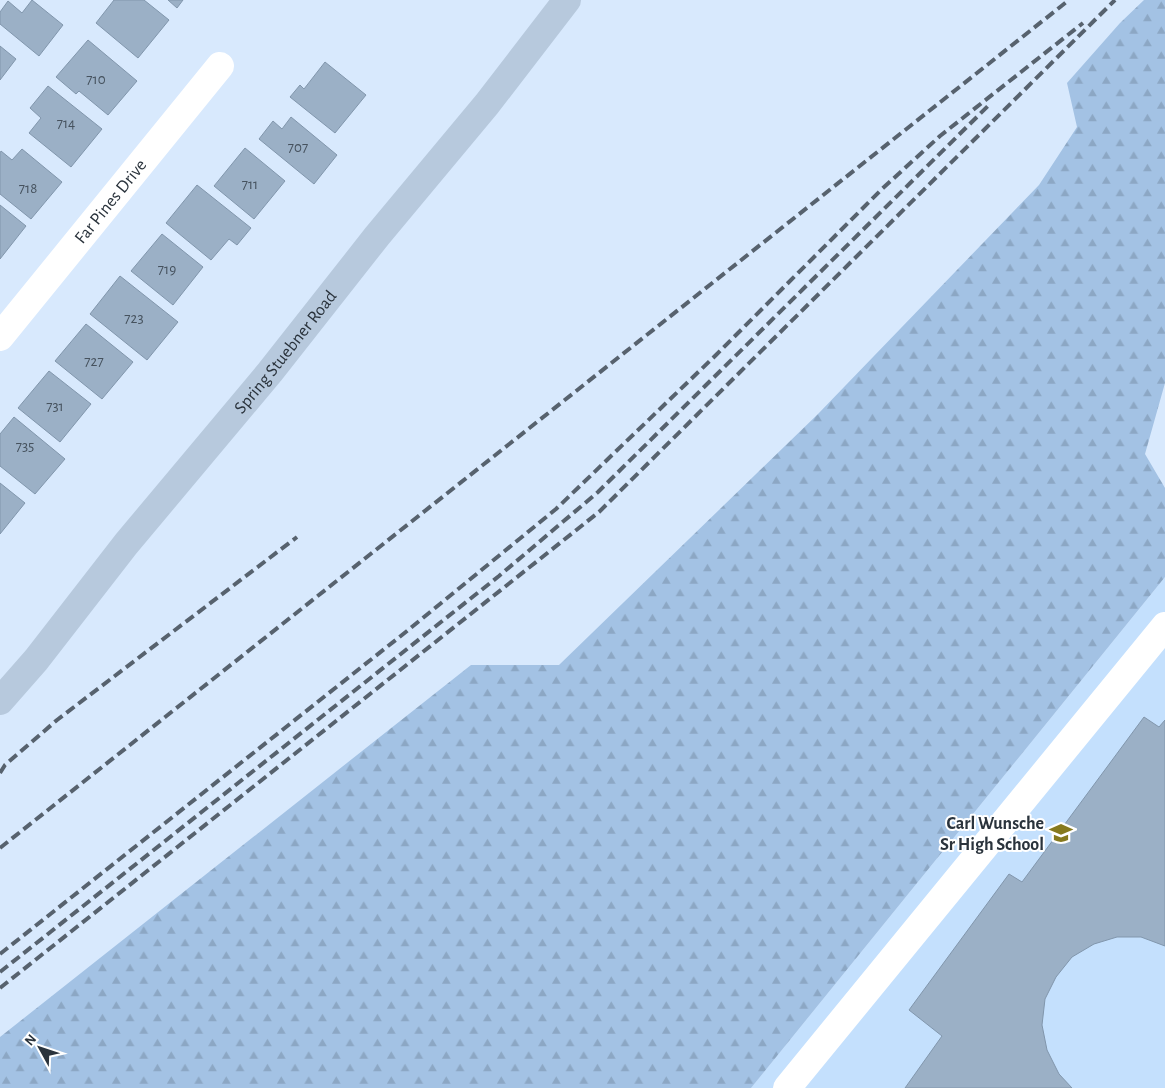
<svg xmlns="http://www.w3.org/2000/svg" width="1165" height="1088" font-family="'Alegreya Sans',sans-serif">
  <defs>
    <pattern id="forest-firs" width="22" height="20" patternUnits="userSpaceOnUse" patternTransform="scale(1.25)"><rect width="22" height="20" fill="#a3c2e4"/><path d="M5 1l3.5 6h-7zM16 11l3.5 6h-7z" fill="#8ca7c4"/></pattern>
  </defs>
  <rect width="100%" height="100%" fill="#d8e9fd"/>
  <path fill="#c4e0fd" d="M1165,577V1088H751Z"/>
  <path fill="url(#forest-firs)" d="M1144,0H1165V383L1145,454L1165,488V577L751,1088H0V1037L471,665H559L818,414L1039,185L1077,127L1067,83L1120,23Z"/>
  <path fill="#9bb0c6" stroke="#8196ac" d="M32,0L63,25L39,56L0,24V12L8,1L22,13Z
    M114,0H144L169,20L138,58L96,23Z
    M168,0H183L177,8Z
    M88,40L137,81L108,115L79,91L76,94L56,77Z
    M0,46L16,59L0,80Z
    M325,62L366,95L335,133L290,97L300,85L304,89Z
    M48,86L102,129L71,167L29,133L41,118L30,108Z
    M291,117L337,155L314,184L259,139L273,121L282,129Z
    M245,148L285,181L254,219L214,186Z
    M22,149L62,182L31,219L0,194V153L1,151L12,160Z
    M197,185L251,228L237,245L229,239L211,260L166,223Z
    M0,205L26,226L0,259Z
    M162,234L203,267L173,305L131,271Z
    M120,276L178,322L147,360L90,314Z
    M86,324L133,362L102,399L55,361Z
    M49,371L91,404L60,442L18,408Z
    M14,417L65,459L35,494L0,466V434Z
    M0,483L25,503L0,534Z
    M1144,717L1159,727L1165,720V946L1141,937H1117L1094,944L1072,957L1056,977L1045,999L1042,1025L1047,1050L1059,1074L1072,1088H905L942,1036L909,1010L1009,874L1022,882Z"/>
  <g fill="none" stroke-linecap="round" stroke-linejoin="round">
    <g stroke="#fff" stroke-width="28">
      <path id="s1" d="M0,337L220,66"/>
      <path d="M787,1088L1165,626"/>
    </g>
    <path stroke="#b7c9dd" stroke-width="28" id="s2" d="M0,701L36,660L126,544L270,372L377,236L487,104L567,0"/>
    <path stroke="#57626e" stroke-width="4" stroke-dasharray="10 5" stroke-linecap="butt" d="M0,773L5,765L57,720L297,537
      M0,848L1069,0
      M0,954L407,631L556,509L716,355L882,189L940,136L1083,23
      M0,972L499,576L598,492L991,103
      M0,988L599,512L1115,0"/>
  </g>
  <defs>
    <symbol id="school-bare" viewBox="-9 -9 18 18"><path d="M0-5L7-2L0 1L-7-2ZM-4 1L0 2.5L4 1V4Q0 6-4 4Z" fill="#86791d" stroke="#fff" stroke-width="2.5" paint-order="stroke"/></symbol>
  </defs>
  <g fill-rule="evenodd">
    <use href="#school-bare" x="1045" y="817" width="32" height="32"/>
  </g>
  <g text-anchor="middle" stroke-width="4" stroke-linejoin="round" paint-order="stroke">
    <g font-size="15" fill="#46525e">
      <text x="96" y="84">710</text>
      <text x="66" y="128">714</text>
      <text x="298" y="152">707</text>
      <text x="250" y="189">711</text>
      <text x="28" y="193">718</text>
      <text x="167" y="274">719</text>
      <text x="134" y="323">723</text>
      <text x="94" y="366">727</text>
      <text x="55" y="411">731</text>
      <text x="25" y="451">735</text>
    </g>
    <g font-size="18" fill="#2a333c" stroke="#fff">
      <text dy="6" stroke="none"><textPath href="#s1" startOffset="175">Far Pines Drive</textPath></text>
      <text dy="6" stroke="none"><textPath href="#s2" startOffset="451">Spring Stuebner Road</textPath></text>
    </g>
    <g font-size="18" font-weight="bold" fill="#2a333c" stroke="#fff" text-anchor="end">
      <text x="1044" y="829">Carl Wunsche<tspan x="1044" dy="21">Sr High School</tspan></text>
    </g>
  </g>
  <g transform="translate(40 1048) rotate(310)" stroke="#ffffff" stroke-width="4" paint-order="stroke">
  <path d="M0-4L9 19L0 12L-9 19Z" fill="#2a333c"/>
  <text y="-8" font-size="14" font-weight="bold" text-anchor="middle" fill="#2a333c">N</text>
  </g>
</svg>
